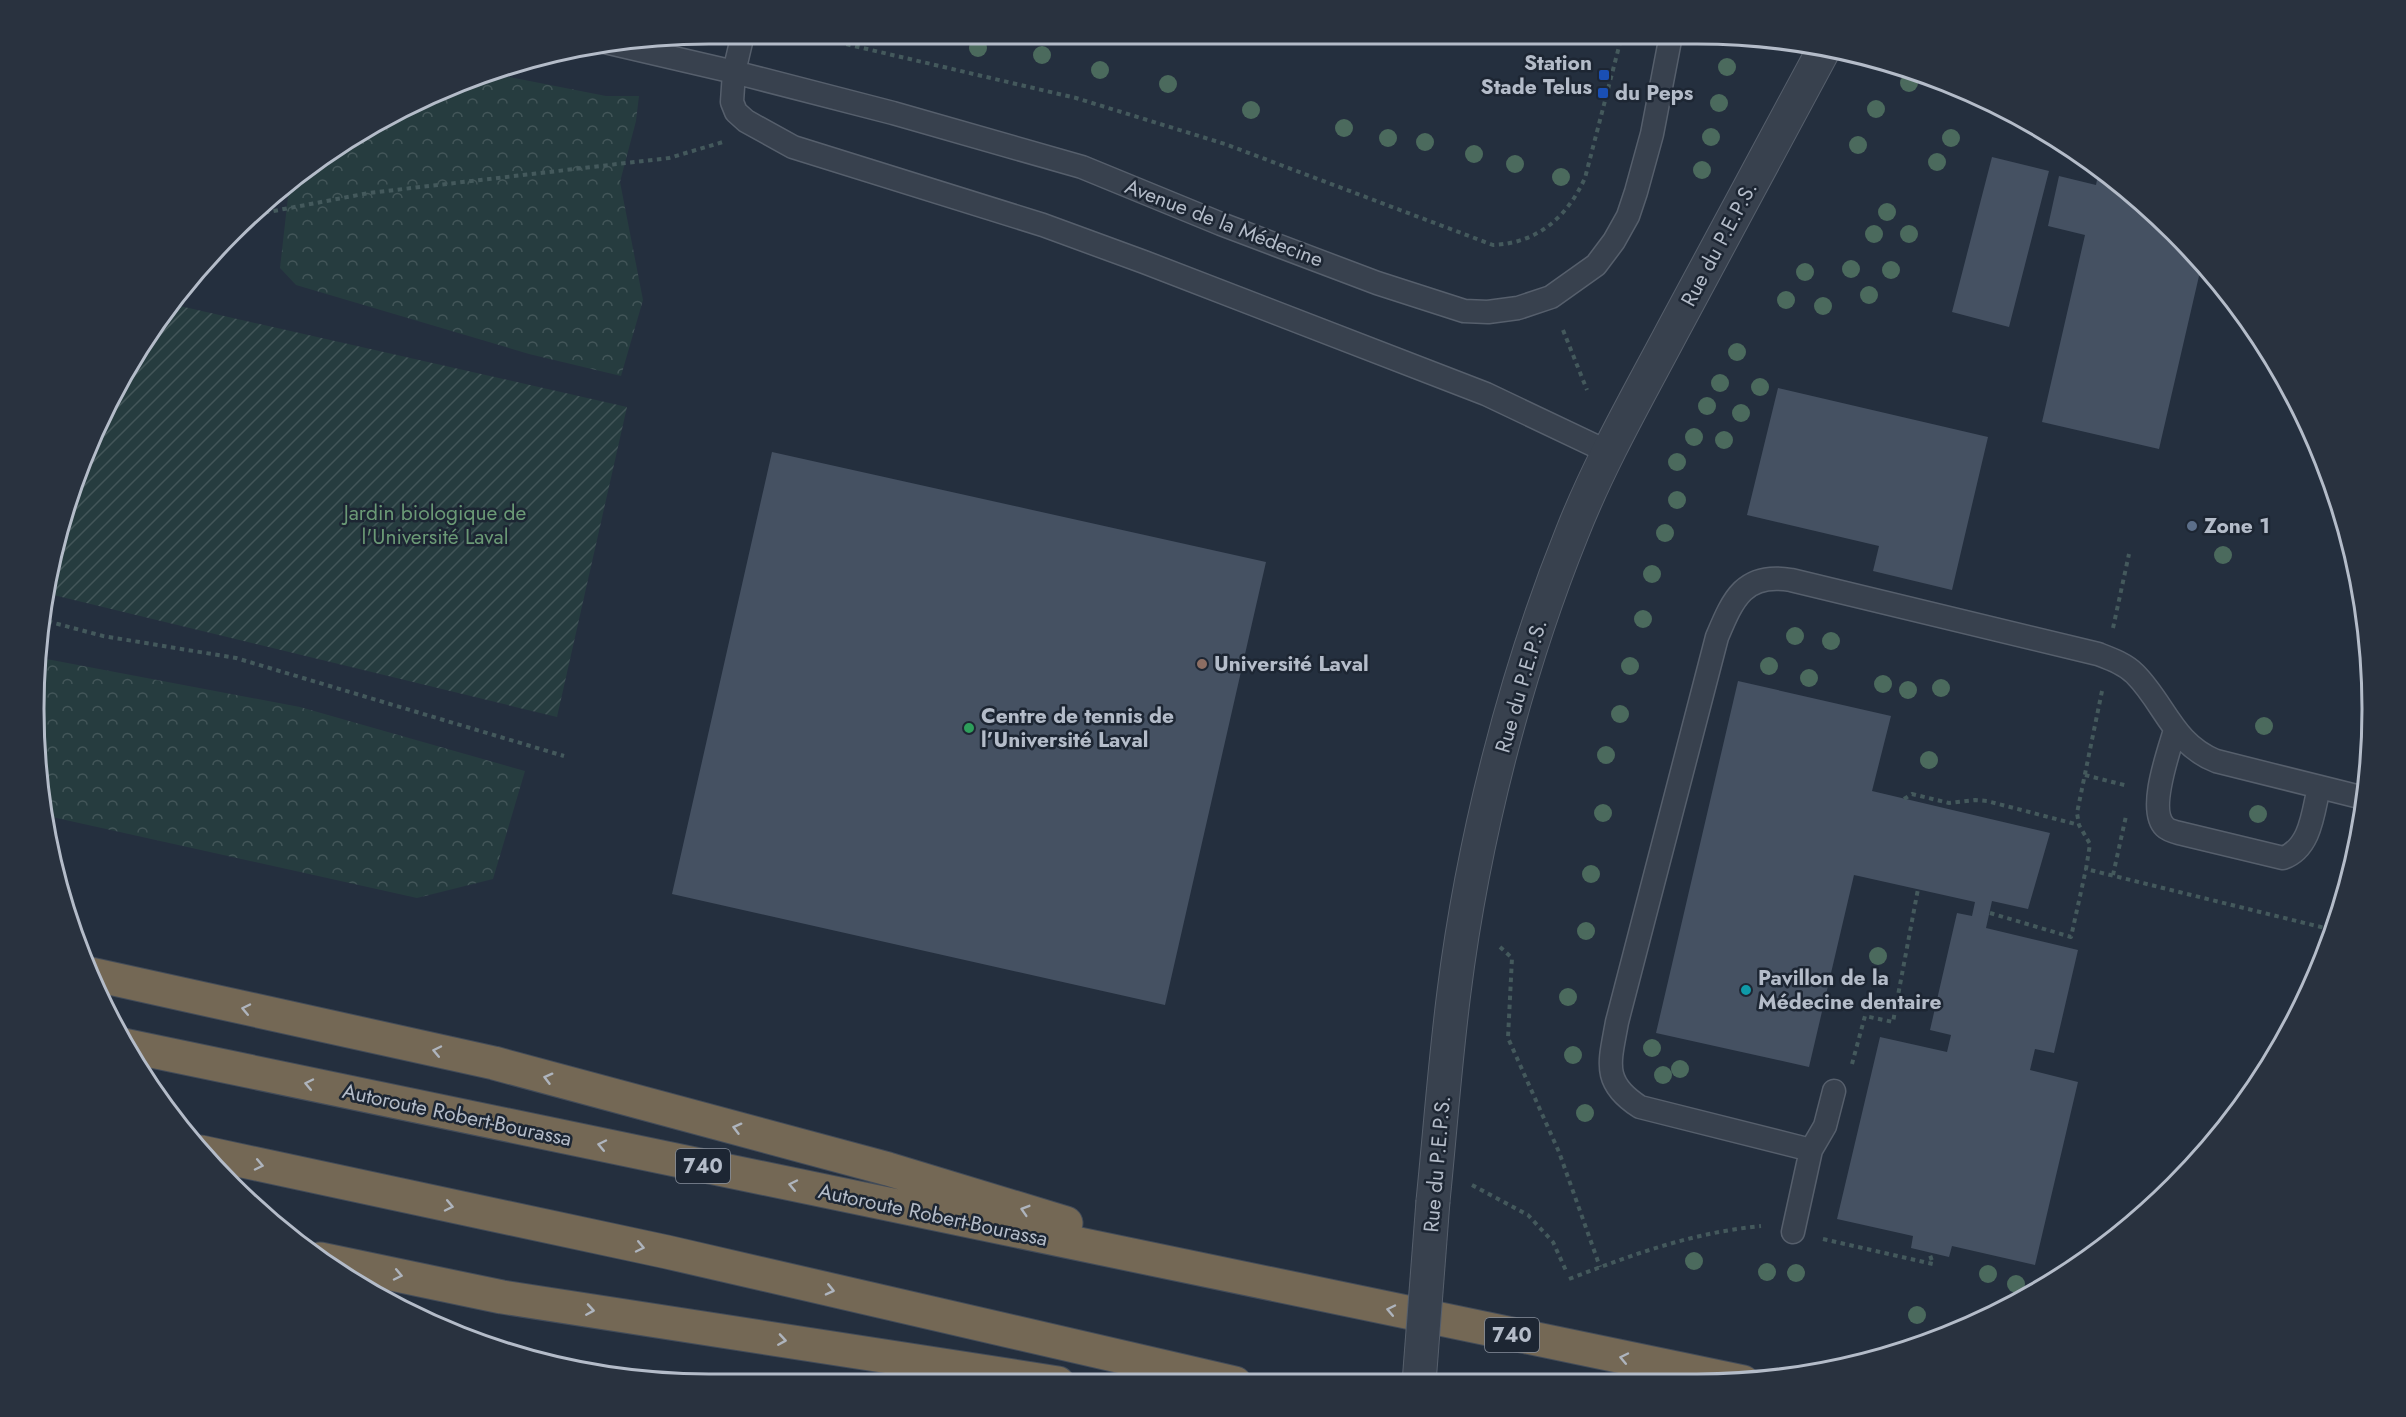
<svg xmlns="http://www.w3.org/2000/svg" width="2406" height="1417" font-family="Jost,sans-serif">
  <defs>
    <pattern id="forest-crowns" width="20" height="18" patternUnits="userSpaceOnUse" patternTransform="scale(1.5)"><rect width="20" height="18" fill="#263c3f"/><path d="M2 6a3 3 0 1 1 6 0M12 15a3 3 0 1 1 6 0" fill="none" stroke="#435659"/></pattern>
    <pattern id="garden-furrows" width="10" height="10" patternUnits="userSpaceOnUse" patternTransform="scale(1.5)"><rect width="10" height="10" fill="#263c3f"/><path d="M-1 1l2-2M0 10L10 0M9 11l2-2" fill="none" stroke="#435659"/></pattern>
  </defs>
  <rect width="100%" height="100%" fill="#242f3e"/>
  <path fill="url(#forest-crowns)" d="M484,72L606,96H639L636,121L620,182L643,300L621,376L529,354L296,285L280,268L290,179L409,103Z
    M36,657L300,707L525,771L493,879L417,898L43,815L33,709Z"/>
  <path fill="url(#garden-furrows)" d="M171,304L627,407L557,717L45,593L69,492L147,333Z
    M473,1339L665,1383L491,1348Z"/>
  <path fill="#455162" d="M1992,157L2049,171L2009,327L1952,312Z
    M2099,169L2175,231L2202,263L2159,449L2042,422L2085,235L2048,226L2059,176L2096,185Z
    M1778,388L1988,437L1952,590L1873,571L1879,546L1747,515Z
    M772,452L1266,562L1165,1005L672,894Z
    M1738,681L1891,716L1872,791L2050,833L2028,909L1992,901L1986,928L2078,950L2054,1053L2035,1049L2030,1070L2078,1082L2035,1265L1952,1246L1949,1257L1911,1248L1913,1236L1837,1219L1880,1037L1947,1052L1951,1035L1930,1030L1957,913L1972,916L1975,902L1854,875L1809,1067L1656,1033Z"/>
  <g fill="none" stroke-linecap="round" stroke-linejoin="round">
    <defs>
      <path id="lane" d="M742,38L734,72L732,102L736,112L746,121L793,147L1043,225L1144,262L1486,394L1608,452
        M605,42L734,72L893,113L1082,167L1221,224L1377,283L1464,311L1488,312L1518,308L1551,297L1596,265L1614,241L1628,216L1636,192L1652,134L1671,35
        M2175,730C2169,751 2147,810 2165,827C2168,830 2175,832 2179,833L2283,858C2311,848 2313,812 2319,787
        M1811,1150L1640,1107C1601,1082 1610,1062 1617,1022L1717,637C1733,599 1744,572 1791,580L2098,654C2111,659 2125,664 2135,674C2165,704 2173,744 2216,761L2364,798
        M1793,1232L1811,1150L1825,1126L1834,1091"/>
      <path id="street" d="M1433,1201C1440,1132 1445,1062 1454,992C1473,841 1515,674 1572,533C1600,462 1638,396 1674,328C1724,236 1773,143 1823,51"/>
      <path id="highway" d="M91,974L494,1063L888,1169L1066,1223
        M123,1045L1743,1382
        M201,1152L667,1252L1235,1383
        M320,1259L502,1297L1058,1383"/>
    </defs>
    <use href="#lane" stroke="#565f6c" stroke-width="25"/>
    <use href="#street" stroke="#565f6c" stroke-width="35"/>
    <use href="#highway" stroke="#434c59" stroke-width="35"/>
    <path stroke="#44595c" stroke-width="4" stroke-dasharray="4.5 4.5" stroke-linecap="butt" d="M820,38L1076,98L1225,144L1493,245C1538,243 1567,217 1585,178L1622,35
      M247,216L369,193L669,158L723,142
      M1563,330L1587,390
      M39,619L103,636L236,658L564,756
      M2113,628L2129,554
      M2102,691L2077,813L2079,825L2090,844L2086,869L2333,930
      M2085,775L2128,786
      M1904,799L1912,794L1949,803L1975,800L1987,801L2079,825
      M2113,875L2126,816
      M1990,913L2071,937L2086,869
      M1500,947L1512,958L1508,1038L1559,1152L1600,1267
      M1852,1064L1865,1016L1893,1022L1918,889
      M1472,1185L1528,1215L1553,1242L1567,1273
      M1823,1239L1933,1264L1929,1252
      M1569,1279C1634,1254 1691,1233 1761,1226"/>
    <use href="#lane" stroke="#38414e" stroke-width="22"/>
    <use href="#street" stroke="#38414e" stroke-width="33"/>
    <use href="#highway" stroke="#746855" stroke-width="33"/>
    <defs>
      <path id="street-bridge" d="M1419,1383L1433,1201"/>
    </defs>
    <use href="#street-bridge" stroke="#565f6c" stroke-width="35" stroke-linecap="butt"/>
    <use href="#street-bridge" stroke="#38414e" stroke-width="33"/>
  </g>
  <g fill="#4b6a5d">
    <circle cx="978" cy="48" r="9"/>
    <circle cx="1042" cy="55" r="9"/>
    <circle cx="1727" cy="67" r="9"/>
    <circle cx="1100" cy="70" r="9"/>
    <circle cx="1909" cy="83" r="9"/>
    <circle cx="1168" cy="84" r="9"/>
    <circle cx="1719" cy="103" r="9"/>
    <circle cx="1876" cy="109" r="9"/>
    <circle cx="1251" cy="110" r="9"/>
    <circle cx="1344" cy="128" r="9"/>
    <circle cx="1711" cy="137" r="9"/>
    <circle cx="1388" cy="138" r="9"/>
    <circle cx="1951" cy="138" r="9"/>
    <circle cx="1425" cy="142" r="9"/>
    <circle cx="1858" cy="145" r="9"/>
    <circle cx="1474" cy="154" r="9"/>
    <circle cx="1937" cy="162" r="9"/>
    <circle cx="1515" cy="164" r="9"/>
    <circle cx="1702" cy="170" r="9"/>
    <circle cx="1561" cy="177" r="9"/>
    <circle cx="1887" cy="212" r="9"/>
    <circle cx="1874" cy="234" r="9"/>
    <circle cx="1909" cy="234" r="9"/>
    <circle cx="1851" cy="269" r="9"/>
    <circle cx="1891" cy="270" r="9"/>
    <circle cx="1805" cy="272" r="9"/>
    <circle cx="1869" cy="295" r="9"/>
    <circle cx="1786" cy="300" r="9"/>
    <circle cx="1823" cy="306" r="9"/>
    <circle cx="1737" cy="352" r="9"/>
    <circle cx="1720" cy="383" r="9"/>
    <circle cx="1760" cy="387" r="9"/>
    <circle cx="1707" cy="406" r="9"/>
    <circle cx="1741" cy="413" r="9"/>
    <circle cx="1694" cy="437" r="9"/>
    <circle cx="1724" cy="440" r="9"/>
    <circle cx="1677" cy="462" r="9"/>
    <circle cx="1677" cy="500" r="9"/>
    <circle cx="1665" cy="533" r="9"/>
    <circle cx="2223" cy="555" r="9"/>
    <circle cx="1652" cy="574" r="9"/>
    <circle cx="1643" cy="619" r="9"/>
    <circle cx="1795" cy="636" r="9"/>
    <circle cx="1831" cy="641" r="9"/>
    <circle cx="1630" cy="666" r="9"/>
    <circle cx="1769" cy="666" r="9"/>
    <circle cx="1809" cy="678" r="9"/>
    <circle cx="1883" cy="684" r="9"/>
    <circle cx="1941" cy="688" r="9"/>
    <circle cx="1908" cy="690" r="9"/>
    <circle cx="1620" cy="714" r="9"/>
    <circle cx="2264" cy="726" r="9"/>
    <circle cx="1606" cy="755" r="9"/>
    <circle cx="1929" cy="760" r="9"/>
    <circle cx="1603" cy="813" r="9"/>
    <circle cx="2258" cy="814" r="9"/>
    <circle cx="1591" cy="874" r="9"/>
    <circle cx="1586" cy="931" r="9"/>
    <circle cx="1878" cy="956" r="9"/>
    <circle cx="1568" cy="997" r="9"/>
    <circle cx="1652" cy="1048" r="9"/>
    <circle cx="1573" cy="1055" r="9"/>
    <circle cx="1680" cy="1069" r="9"/>
    <circle cx="1663" cy="1075" r="9"/>
    <circle cx="1585" cy="1113" r="9"/>
    <circle cx="1694" cy="1261" r="9"/>
    <circle cx="1767" cy="1272" r="9"/>
    <circle cx="1796" cy="1273" r="9"/>
    <circle cx="1988" cy="1274" r="9"/>
    <circle cx="2016" cy="1284" r="9"/>
    <circle cx="1917" cy="1315" r="9"/>
  </g>
  <defs><path id="oneway-chevron" d="M-2-3.5L2.5 0L-2 3.5" fill="none" stroke-width="1.6" stroke-linecap="round" stroke-linejoin="round" transform="scale(1.5)"/></defs>
  <g stroke="#aeb4bd">
    <use href="#oneway-chevron" transform="translate(246 1009) rotate(-168)"/>
    <use href="#oneway-chevron" transform="translate(437 1051) rotate(-168)"/>
    <use href="#oneway-chevron" transform="translate(548 1078) rotate(-165)"/>
    <use href="#oneway-chevron" transform="translate(309 1084) rotate(-168)"/>
    <use href="#oneway-chevron" transform="translate(737 1128) rotate(-165)"/>
    <use href="#oneway-chevron" transform="translate(602 1145) rotate(-168)"/>
    <use href="#oneway-chevron" transform="translate(259 1165) rotate(12)"/>
    <use href="#oneway-chevron" transform="translate(793 1185) rotate(-168)"/>
    <use href="#oneway-chevron" transform="translate(449 1206) rotate(12)"/>
    <use href="#oneway-chevron" transform="translate(1025 1210) rotate(-163)"/>
    <use href="#oneway-chevron" transform="translate(640 1247) rotate(12)"/>
    <use href="#oneway-chevron" transform="translate(398 1275) rotate(12)"/>
    <use href="#oneway-chevron" transform="translate(830 1290) rotate(13)"/>
    <use href="#oneway-chevron" transform="translate(590 1310) rotate(9)"/>
    <use href="#oneway-chevron" transform="translate(1391 1310) rotate(-168)"/>
    <use href="#oneway-chevron" transform="translate(782 1340) rotate(9)"/>
    <use href="#oneway-chevron" transform="translate(1624 1358) rotate(-168)"/>
  </g>
  <g fill="#1a4fb4" stroke="#1d2633" stroke-width="2">
    <rect x="1598" y="69" width="12" height="12" rx="3"/>
    <rect x="1597" y="87" width="12" height="12" rx="3"/>
  </g>
  <circle fill="#5c6f8a" stroke="#1d2633" stroke-width="2" cx="2192" cy="526" r="6"/>
  <circle fill="#8d6e63" stroke="#1d2633" stroke-width="2" cx="1202" cy="664" r="6"/>
  <circle fill="#2e9e5b" stroke="#1d2633" stroke-width="2" cx="969" cy="728" r="6"/>
  <circle fill="#0f9aa8" stroke="#1d2633" stroke-width="2" cx="1746" cy="990" r="6"/>
  <g text-anchor="middle" stroke-width="5" stroke-linejoin="round" paint-order="stroke">
    <g fill="#1d2633" stroke="#878f9c" stroke-width="1.5">
      <rect x="676" y="1149" width="54" height="34" rx="4.5"/>
      <rect x="1485" y="1318" width="54" height="34" rx="4.5"/>
    </g>
    <g font-size="20" font-weight="bold" fill="#b4bcc9">
      <text x="703" y="1173">740</text>
      <text x="1512" y="1342">740</text>
    </g>
    <g font-size="21" font-weight="bold" fill="#b4bcc9" stroke="#1d2633" text-anchor="start">
      <text x="1592" y="70" text-anchor="end">Station<tspan x="1592" dy="24">Stade Telus</tspan></text>
      <text x="1615" y="100">du Peps</text>
      <text x="2204" y="533">Zone 1</text>
      <text x="1214" y="671">Université Laval</text>
      <text x="981" y="723">Centre de tennis de<tspan x="981" dy="24">l’Université Laval</tspan></text>
      <text x="1758" y="985">Pavillon de la<tspan x="1758" dy="24">Médecine dentaire</tspan></text>
    </g>
    <g font-size="21" fill="#b4bcc9" stroke="#1d2633">
      <text transform="translate(1224 223) rotate(21)" y="7">Avenue de la Médecine</text>
      <text transform="translate(1719 244) rotate(-62)" y="7">Rue du P.E.P.S.</text>
      <text transform="translate(1521 686) rotate(-74)" y="7">Rue du P.E.P.S.</text>
      <text transform="translate(457 1115) rotate(12)" y="7">Autoroute Robert-Bourassa</text>
      <text transform="translate(1437 1164) rotate(-85)" y="7">Rue du P.E.P.S.</text>
      <text transform="translate(933 1215) rotate(12)" y="7">Autoroute Robert-Bourassa</text>
    </g>
    <g font-size="21" fill="#6b9a76" stroke="#1d2633">
      <text x="435" y="520">Jardin biologique de<tspan x="435" dy="24">l'Université Laval</tspan></text>
    </g>
  </g>
  <path d="M0 0H2406V1417H0ZM709 44H1697A665 665 0 0 1 2362 709V709A665 665 0 0 1 1697 1374H709A665 665 0 0 1 44 709V709A665 665 0 0 1 709 44Z" fill="#29323f" fill-rule="evenodd"/>
  <path fill="none" stroke="#b4bcc9" stroke-width="3" d="M709 44H1697A665 665 0 0 1 2362 709V709A665 665 0 0 1 1697 1374H709A665 665 0 0 1 44 709V709A665 665 0 0 1 709 44Z"/>
</svg>
